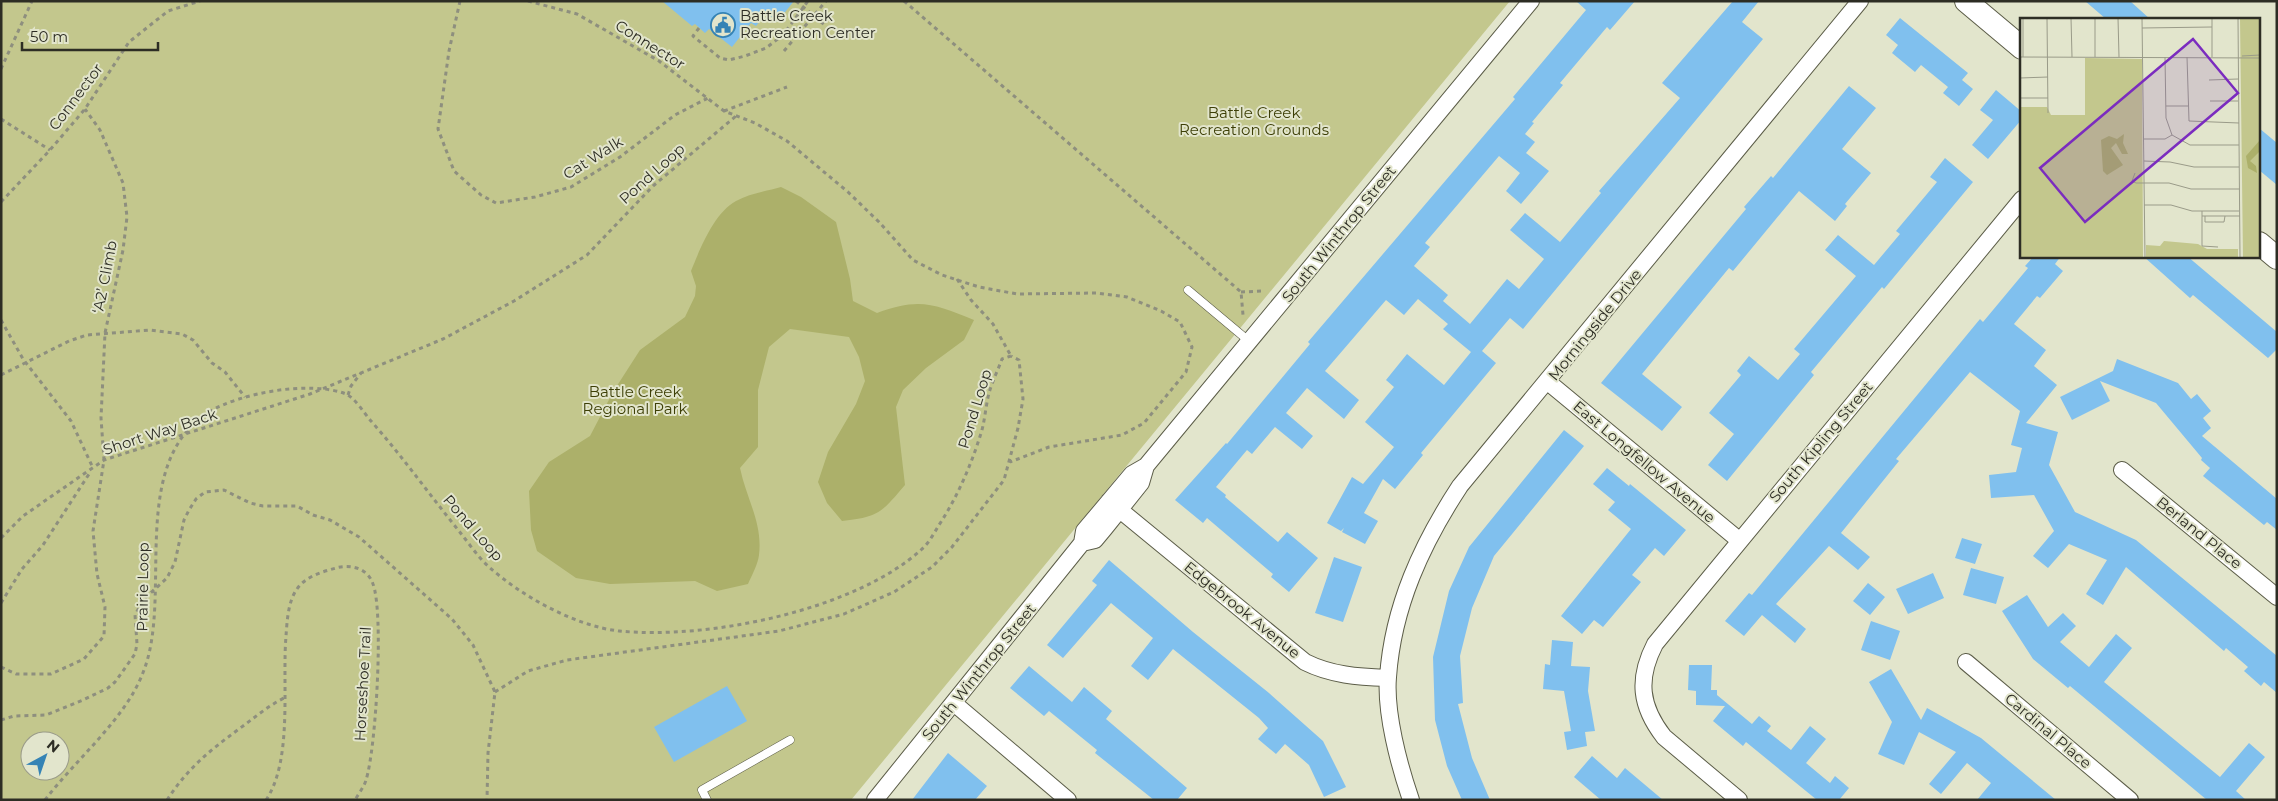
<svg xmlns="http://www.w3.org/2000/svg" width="2278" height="801" font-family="Montserrat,sans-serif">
  <rect width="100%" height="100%" fill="#e2e5cc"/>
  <path fill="#c3c78d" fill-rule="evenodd" d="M1,1H1510L851,800H1ZM30,741H60V771H30Z"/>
  <path fill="#acb06a" d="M781,187L801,197L836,222L850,279L853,301L877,313C919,297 935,304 974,320L964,340L926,368L903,390L896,407L905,485C882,512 879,517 842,521L827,503L818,482L828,452L856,404L865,381L859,357L849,337L790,329L769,347L758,390V447L740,468C746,498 763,523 759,555C758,564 752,575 748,584L717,591L695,581L610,584L576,578L537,551L531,530L529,491L549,462L590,436L613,392L640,350L685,317L695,296L696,286L691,271C700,249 714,213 736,201C749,194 767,191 781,187Z"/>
  <path fill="#80c0ee" d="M662,1H794L777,22L767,13L756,26L751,23L732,47L709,29L705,33L695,24L692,26Z
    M1576,1H1635L1610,30L1607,27L1560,83L1563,85L1532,122L1534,123L1525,134L1535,142L1526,153L1549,171L1521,204L1506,191L1520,173L1499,156L1425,243L1430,247L1414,266L1448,295L1443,301L1470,324L1507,279L1519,289L1544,259L1510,230L1525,213L1560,242L1601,193L1599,191L1680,98L1662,83L1733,1H1759L1742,22L1763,39L1523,329L1510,318L1482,351L1496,363L1421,453L1423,455L1395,489L1383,479L1364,513L1378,521L1365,544L1342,532L1344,528L1341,531L1327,523L1352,477L1363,484L1394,447L1365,422L1394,387L1386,380L1407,354L1444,385L1471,352L1443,329L1448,324L1418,299L1404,315L1386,300L1325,371L1359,400L1344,419L1307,388L1286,413L1313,436L1302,449L1275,427L1252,454L1247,450L1216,487L1226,495L1225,497L1278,542L1287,532L1318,558L1289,592L1271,577L1273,574L1207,518L1203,523L1175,500L1226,443L1227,444L1310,344L1308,342L1515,99L1513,97L1586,10Z
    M2085,1H2130L2150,19H2106Z
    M1900,18L1968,73L1962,80L1973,89L1959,106L1943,93L1948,87L1921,65L1915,72L1892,53L1898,45L1886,35Z
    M1849,86L1876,108L1842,149L1871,173L1845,204L1847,206L1835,221L1799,191L1733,271L1729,268L1642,374L1682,407L1662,431L1601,383L1746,209L1744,207L1771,176L1773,178Z
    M1996,90L2022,112V119L1988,159L1972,145L1993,120L1980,110Z
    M2259,128L2277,143V185L2259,170Z
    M1945,158L1973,182L1884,289L1882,287L1811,372L1814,375L1727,481L1708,465L1734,434L1709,413L1741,375L1737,371L1749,356L1778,380L1800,354L1794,349L1856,276L1825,250L1838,235L1874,265L1900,234L1896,231L1937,182L1930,177Z
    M2034,256H2061L2055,264L2063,271L2040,298L2037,296L2014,324L2046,350L2034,366L2057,385L2026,423L2058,432L2049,465L2075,512L2136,540L2277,656V693L2264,682L2261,686L2244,671L2248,667L2226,648L2224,651L2126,567L2103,605L2086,594L2107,560L2069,544L2048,568L2033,556L2054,531L2034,495L1991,498L1989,475L2016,472L2022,448L2011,445L2020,411L1970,372L1896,459L1899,461L1841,533L1870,557L1858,570L1829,546L1776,604L1806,629L1795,643L1762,615L1744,636L1725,621L1749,593L1752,595L1980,319L1983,322L2028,268L2025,266Z
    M2143,256H2187L2277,332V349L2268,358L2193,295L2190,298Z
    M2117,359L2178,383L2191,399L2197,394L2211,411L2203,418L2211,428L2202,436L2277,499V530L2267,522L2264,525L2203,476L2210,468L2201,460L2202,458L2156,403L2100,381L2110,401L2072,420L2060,397L2113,371Z
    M1564,430L1584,446L1494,556L1472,608L1460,656L1463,703L1458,704L1472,758L1490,800H1462L1447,766L1435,720L1433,657L1449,591L1469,547Z
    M1607,468L1629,486L1630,484L1686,530L1664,556L1655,548L1632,575L1641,582L1603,627L1594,620L1582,634L1561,616L1631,529L1608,510L1615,502L1593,484Z
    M1962,538L1982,544L1975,564L1955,558Z
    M1334,557L1362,567L1343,622L1315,613Z
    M1109,560L1193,632L1269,693L1323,741L1346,787L1324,797L1309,765L1285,744L1276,754L1258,739L1268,728L1259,718L1173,649L1148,680L1131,666L1153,638L1111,603L1063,658L1047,645L1097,585L1092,581Z
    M1971,568L2004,577L1996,604L1963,595Z
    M1933,573L1944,598L1908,614L1896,589Z
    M1868,583L1885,597L1870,615L1853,601Z
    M2027,595L2048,627L2063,613L2076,626L2060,642L2089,667L2116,634L2132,648L2104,682L2220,777L2249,743L2265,757L2236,791L2246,800H2207L2070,686L2068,688L2033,659L2002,611Z
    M1871,621L1900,631L1890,660L1861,650Z
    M1552,640L1573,642L1571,666L1590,667L1588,691L1595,731L1585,732L1587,746L1567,750L1564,732L1571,731L1564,691L1543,689L1545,664L1550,665Z
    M1689,665H1712L1711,690H1717V695L1752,724L1759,716L1771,726L1767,731L1791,750L1810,726L1826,739L1806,763L1830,783L1835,776L1849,788L1839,800H1817L1746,742L1743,746L1713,721L1725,706L1696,705V691L1688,690Z
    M1029,666L1072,702L1084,687L1112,711L1106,719L1187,788L1177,800H1154L1095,753L1097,750L1049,711L1044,716L1010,688Z
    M1891,669L1921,720L1927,708L1981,738L2056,800H1977L1991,783L1967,763L1941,794L1929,784L1956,752L1919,732L1904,765L1878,754L1892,722L1869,682Z
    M727,686L747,721L674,762L654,727Z
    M948,753L987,786L975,800H912Z
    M1592,756L1617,778L1625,768L1663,800H1601L1574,777Z"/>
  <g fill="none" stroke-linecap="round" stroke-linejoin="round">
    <defs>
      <path id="lane" d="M1188,290L1250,342
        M707,800L702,790L790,740"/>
      <path id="street" d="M1548,382L1740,541
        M2122,470L2277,597
        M1109,501L1305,662C1331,675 1358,677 1387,678
        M1082,543L1095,540L1105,528L1141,483L1146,466
        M1966,662L2130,800
        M955,704L1068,800
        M875,800L1082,543L1084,531L1132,474L1146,466L1531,1
        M1411,800C1399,765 1385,713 1388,677C1393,606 1422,544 1460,486L1860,1
        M1739,800L1664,737C1640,706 1637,679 1655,644L2022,199"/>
      <path id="secondary" d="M1966,1L2022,48
        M2259,243L2277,258"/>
    </defs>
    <use href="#lane" stroke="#5c5d48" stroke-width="9"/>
    <use href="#street" stroke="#5c5d48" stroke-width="18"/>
    <use href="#secondary" stroke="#5c5d48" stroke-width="24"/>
    <path stroke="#8e8f7e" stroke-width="3" stroke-dasharray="4 4" stroke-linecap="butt" d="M460,1L449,51L438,129L454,171L481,195L496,203L535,197L571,187L620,157L675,115L708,98
      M528,1L577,14L659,61L724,111L755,123L787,141L848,192L879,222L913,260L942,275L979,287L1017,294L1097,293L1127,297L1161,311L1180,322L1192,347L1186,372L1144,423L1122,435L1049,447L1010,462
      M796,1L826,26
      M904,1L1241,292L1243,315
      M699,28L693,36L720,58L729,60L745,56L766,48L783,35L808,1
      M784,51L826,1
      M1,69L32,1
      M724,111L787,87
      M1,119L50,150
      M1,202L50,150L85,109L129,42L168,11L200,1
      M957,279L971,300L993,324L1011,356
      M1241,292L1263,291
      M1,320L23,359L71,421L93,468
      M1,375L69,341L87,335L150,330L182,334L193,340L212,363L225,372L245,397
      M348,395L351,386L361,373
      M1,538L23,516L104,460L310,394L443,339L514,301L587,255L653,186L736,116
      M1,603L22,569L43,545L91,471
      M1,667L16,674H51L84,659L104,636L105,607L97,574L93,531L104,460L101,418L105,333L123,250L127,217L123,183L100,130L85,109
      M495,692L528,671L567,660L779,631L844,614L894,592L932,567L952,547L1004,480L1018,428L1023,399L1019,360L1011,356
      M1,720L14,716L46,715L83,700L108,688L115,682L135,654L137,644L135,615L143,600L167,578L175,562L184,520L189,510L196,499L205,492L224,490L250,503L263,506H297L313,515L330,520L359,537L452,619L473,645L495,692L488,753L487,800
      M45,800C76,759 127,718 144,670C173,594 127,464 209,412C240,393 310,380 346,394C355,398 364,413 371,421C402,456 429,494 459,531C468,542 477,556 488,566C521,596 575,626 619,631C708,640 856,610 922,549C929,543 934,533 939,525C958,496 972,463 982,430C985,418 986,405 989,393C992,382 998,370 1002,359L1011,356
      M167,800C188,768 209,751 239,729C254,718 268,706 284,698
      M266,800C293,760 282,684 286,636C287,622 288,601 297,589C306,576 322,572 336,568C350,564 368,568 373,584C384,613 376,749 366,780C364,787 359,793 355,800"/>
    <use href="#lane" stroke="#fff" stroke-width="8"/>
    <use href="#street" stroke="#fff" stroke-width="16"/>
    <use href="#secondary" stroke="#fff" stroke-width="22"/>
  </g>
  <defs>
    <symbol id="civic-ring" viewBox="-11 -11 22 22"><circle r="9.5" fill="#e2e5cc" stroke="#3583b5" stroke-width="1.5"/><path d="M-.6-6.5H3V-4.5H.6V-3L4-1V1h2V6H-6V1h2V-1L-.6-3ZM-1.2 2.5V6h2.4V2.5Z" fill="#3583b5"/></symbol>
  </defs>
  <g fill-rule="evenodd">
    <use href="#civic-ring" x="709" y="11" width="28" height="28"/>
  </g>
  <g text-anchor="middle" stroke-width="4" stroke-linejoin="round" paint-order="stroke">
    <g font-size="15" fill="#2d2d24" stroke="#e2e5cc" text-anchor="start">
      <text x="740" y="21">Battle Creek<tspan x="740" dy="17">Recreation Center</tspan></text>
    </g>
    <g font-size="15" fill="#2d2d24" stroke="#e2e5cc">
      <text transform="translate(650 45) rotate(32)" y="5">Connector</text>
      <text transform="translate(76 97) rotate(-53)" y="5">Connector</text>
      <text transform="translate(593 158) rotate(-32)" y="5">Cat Walk</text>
      <text transform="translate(652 174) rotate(-42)" y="5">Pond Loop</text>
      <text transform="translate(1339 234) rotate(-51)" y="5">South Winthrop Street</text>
      <text transform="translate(105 277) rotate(-79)" y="5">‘A2’ Climb</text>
      <text transform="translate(1595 325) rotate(-51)" y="5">Morningside Drive</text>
      <text transform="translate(975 409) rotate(-73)" y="5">Pond Loop</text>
      <text transform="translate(160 432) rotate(-18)" y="5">Short Way Back</text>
      <text transform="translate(1821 442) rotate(-50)" y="5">South Kipling Street</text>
      <text transform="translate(1644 462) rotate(40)" y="5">East Longfellow Avenue</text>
      <text transform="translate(473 528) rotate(49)" y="5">Pond Loop</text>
      <text transform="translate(2199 533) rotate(39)" y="5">Berland Place</text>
      <text transform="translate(143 587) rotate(-89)" y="5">Prairie Loop</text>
      <text transform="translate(1242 610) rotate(39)" y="5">Edgebrook Avenue</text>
      <text transform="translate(979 672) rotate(-51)" y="5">South Winthrop Street</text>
      <text transform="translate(363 684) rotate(-87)" y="5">Horseshoe Trail</text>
      <text transform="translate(2048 731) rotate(40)" y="5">Cardinal Place</text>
    </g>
    <g font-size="15" fill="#3d3f06" stroke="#e2e5cc">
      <text x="1254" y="118">Battle Creek<tspan x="1254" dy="17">Recreation Grounds</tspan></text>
      <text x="635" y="397">Battle Creek<tspan x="635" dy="17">Regional Park</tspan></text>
    </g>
  </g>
  <g transform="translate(2020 18)">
    <rect width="240" height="240" fill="#e2e5cc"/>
    <path d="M220,0H240V240H223ZM65,40L122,41L123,240H0V89H27L31,97H65ZM144,223L178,226L187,231H218V240H126V227L140,228Z" fill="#c3c78d"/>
    <path d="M104,116L103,125L108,136H102L96,125L91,130L103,147L87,157L83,153L81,122L89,118L97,121ZM240,122V133L230,143L236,148L237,155L228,150L226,138Z" fill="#acb06a"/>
    <path fill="none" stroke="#9a9b89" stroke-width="1" d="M3,0V39M27,0L28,95M51,0L52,39M75,0V39M98,0L99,39M122,0L125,240M218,0L220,240M122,10L192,9M222,38L240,37M0,39L240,40M145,39L146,100L152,117L170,127H219M167,39L169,103L219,105M192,39V0M0,60L28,59M189,62L218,61M0,80H28M190,83H218M146,88H168M123,121H145L152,117M124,143L150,144L174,149H219M115,155L112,163L116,165H149L171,171H220M124,187H151L172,193H219M182,193V228L198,229M182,198H220M185,198V204H204L205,198"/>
    <path fill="#7b2cbf" fill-opacity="0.15" stroke="#7b2cbf" stroke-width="2.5" d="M173,21L218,75L65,204L20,150Z"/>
    <rect width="240" height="240" fill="none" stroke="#2d2d24" stroke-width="2.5"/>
  </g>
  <rect width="2278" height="801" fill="none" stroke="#2d2d24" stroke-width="5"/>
  <g transform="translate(45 756) rotate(40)"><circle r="24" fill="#e2e5cc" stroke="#9a9b89"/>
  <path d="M0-4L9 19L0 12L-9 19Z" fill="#3583b5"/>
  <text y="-8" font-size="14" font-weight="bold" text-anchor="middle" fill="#2d2d24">N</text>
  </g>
  <path d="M22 42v8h136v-8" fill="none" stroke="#2d2d24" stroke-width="2.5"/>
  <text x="30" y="42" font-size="15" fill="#2d2d24" stroke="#e2e5cc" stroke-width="4" paint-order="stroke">50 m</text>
</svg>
